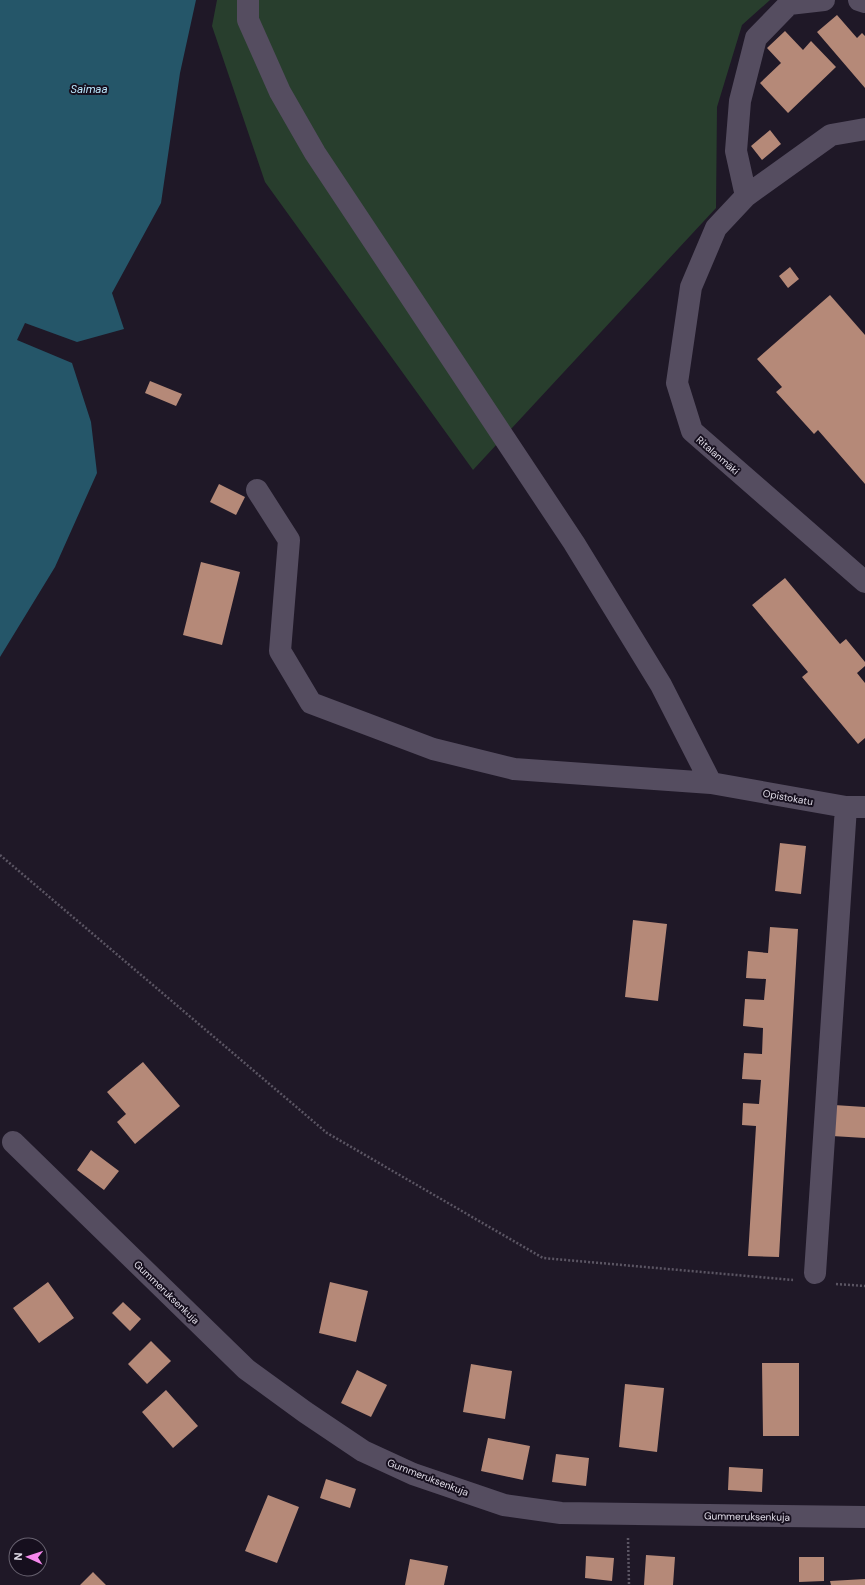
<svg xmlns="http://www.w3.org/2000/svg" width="865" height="1585" font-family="'DM Sans',sans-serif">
  <rect width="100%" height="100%" fill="#1f1827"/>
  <path fill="#283e2d" d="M217,0H770L742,25L717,107L716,208L473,470L265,182L212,26Z"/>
  <path fill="#255669" d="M0,0H196L180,73L161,203L112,293L124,329L77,342L25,323L17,340L72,363L91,422L97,473L55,567L0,657Z"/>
  <path fill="#b58978" d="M837,15L857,38L862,33L865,36V88L817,32Z
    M785,31L803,50L811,41L836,67L788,113L760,83L781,63L767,48Z
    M770,130L781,144L762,160L751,146Z
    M790,267L799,279L788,288L779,276Z
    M830,295L865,335V484L818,430L814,434L776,392L782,387L757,359Z
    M150,381L182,394L176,406L145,393Z
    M219,484L245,497L236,515L210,502Z
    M201,562L240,572L222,645L183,635Z
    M785,578L840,644L846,639L865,662V666L857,673L865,683V738L858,744L802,677L808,672L752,605Z
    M780,843L806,846L801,894L775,891Z
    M633,920L667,924L658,1001L625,997Z
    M770,927L798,929L779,1257L748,1256L756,1126L742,1125L743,1103L759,1104L761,1080L742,1079L744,1053L762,1054L763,1028L743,1026L745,999L764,1000L766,979L746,978L748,951L768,953Z
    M143,1062L180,1106L135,1144L117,1122L126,1114L107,1092Z
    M834,1105L865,1107V1138L832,1136Z
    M91,1150L119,1171L104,1190L77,1170Z
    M48,1282L74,1318L39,1343L13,1308Z
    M330,1282L368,1291L356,1342L319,1333Z
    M123,1302L141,1319L130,1331L112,1313Z
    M151,1341L171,1361L147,1384L128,1364Z
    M762,1363H799V1436H763Z
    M471,1364L512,1371L505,1419L463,1412Z
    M357,1370L387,1385L371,1417L341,1403Z
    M625,1384L664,1388L657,1452L619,1447Z
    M166,1390L198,1426L173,1448L142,1412Z
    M488,1438L530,1446L523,1480L481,1471Z
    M556,1454L589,1458L586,1486L552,1482Z
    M729,1467L763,1469L762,1492L728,1490Z
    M326,1479L356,1489L350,1508L320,1498Z
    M268,1495L299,1507L277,1563L245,1551Z
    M646,1555L675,1557L673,1585H644Z
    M586,1556L614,1558L612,1581L585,1578Z
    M799,1557H824V1581L799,1582Z
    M410,1559L448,1566L444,1585H405Z
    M93,1572L106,1585H80Z
    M865,1579V1585H831L830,1581Z"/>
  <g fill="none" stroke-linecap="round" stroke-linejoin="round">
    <path stroke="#5b5563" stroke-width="2.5" stroke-dasharray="2 2" stroke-linecap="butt" d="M0,855L327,1133L543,1258L793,1280
      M836,1284L865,1286
      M628,1538L629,1585"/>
    <path stroke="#554d60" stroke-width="22" d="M248,0V20L280,92L315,153L574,543L661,685L711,783
      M859,0L865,2
      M865,129L831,135L746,196L716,228L691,287L677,383L692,431L865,582
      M746,196L736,151L740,101L756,38L789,4L824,0
      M257,490L289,540L280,651L311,703L433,749L514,769L711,783L846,807H865
      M13,1142L246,1369L305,1412L363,1451L413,1474L504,1505L561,1513L865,1517
      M815,1273L846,807"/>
  </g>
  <g text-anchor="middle" stroke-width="4" stroke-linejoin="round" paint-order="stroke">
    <g font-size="10" fill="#e1dde8" stroke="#160f1e">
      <text transform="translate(718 455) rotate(41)" y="4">Ritalanmäki</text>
      <text transform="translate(788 797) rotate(10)" y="4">Opistokatu</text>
      <text transform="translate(167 1292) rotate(44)" y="4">Gummeruksenkuja</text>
      <text transform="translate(428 1477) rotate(21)" y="4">Gummeruksenkuja</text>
      <text transform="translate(747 1516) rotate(1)" y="4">Gummeruksenkuja</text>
    </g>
    <g font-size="11" font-style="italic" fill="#bdeaff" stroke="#160f1e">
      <text x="89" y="93">Saimaa</text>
    </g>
  </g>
  <g transform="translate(28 1557) rotate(273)"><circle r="19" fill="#160f1e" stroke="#67616f"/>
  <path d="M0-3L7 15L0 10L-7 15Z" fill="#f688ed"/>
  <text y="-6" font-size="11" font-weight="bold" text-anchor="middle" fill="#e1dde8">N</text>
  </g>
</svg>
